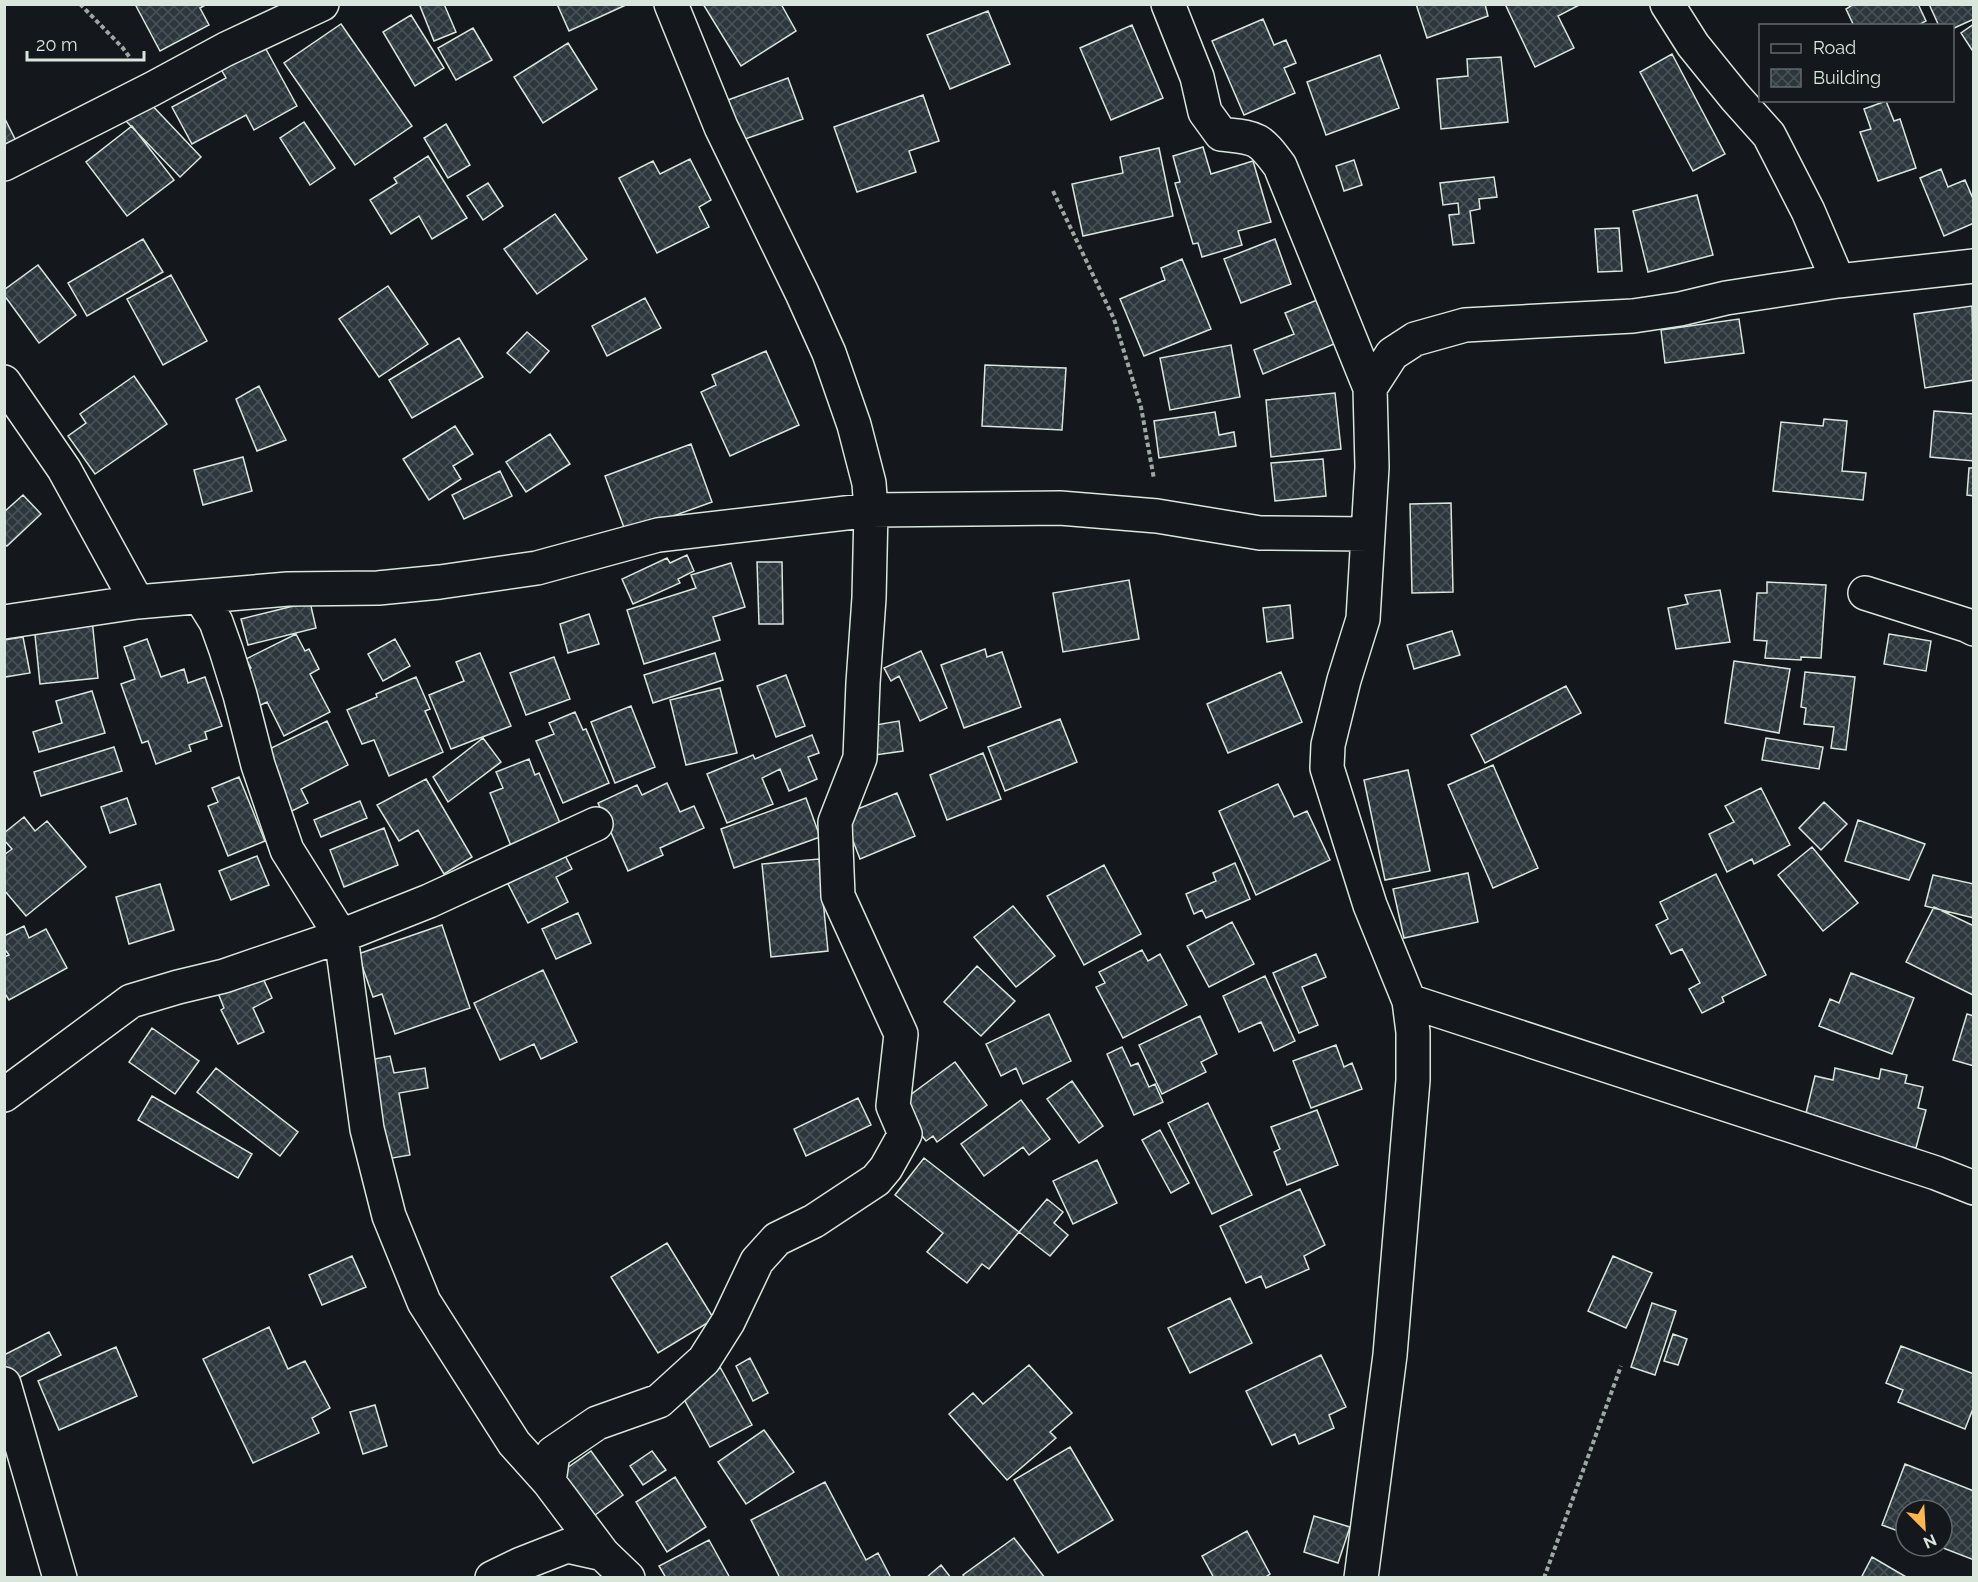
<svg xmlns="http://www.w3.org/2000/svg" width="1978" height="1582" font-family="Raleway,sans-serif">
  <defs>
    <pattern id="building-cross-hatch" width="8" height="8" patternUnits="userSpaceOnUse" patternTransform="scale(1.5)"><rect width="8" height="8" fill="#2c363c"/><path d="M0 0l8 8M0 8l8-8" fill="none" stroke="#4a5358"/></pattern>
  </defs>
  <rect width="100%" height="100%" fill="#14181c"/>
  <path fill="url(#building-cross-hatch)" stroke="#d8e6dc" stroke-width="1.5" d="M135,4H207L200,8L209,25L160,51Z
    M424,4H444L456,32L434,41L420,6Z
    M557,4H628L569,31Z
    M703,4H781L796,31L741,66Z
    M1416,4H1485L1488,16L1427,38Z
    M1505,4H1581L1558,16L1574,48L1535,67Z
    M1854,4H1918L1926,21L1917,26H1854L1846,9Z
    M1929,4H1974V19L1952,29V26H1939Z
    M988,11L1010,64L950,89L927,35Z
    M411,15L444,68L415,86L383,32Z
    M1263,19L1274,45L1286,40L1296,63L1284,68L1295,93L1244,115L1212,41Z
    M341,24L412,126L355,165L284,63Z
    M1974,24V53L1961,33Z
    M1132,25L1163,98L1111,120L1080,48Z
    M473,28L492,60L456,80L438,48Z
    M261,40L297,106L254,130L246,115L192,144L172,107L226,78L218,64Z
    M568,43L597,89L543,123L514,77Z
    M1672,54L1725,154L1693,171L1640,72Z
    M1380,55L1399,108L1326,135L1307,82Z
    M1501,57L1508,122L1441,129L1437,79L1468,76L1467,59Z
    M788,78L803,119L742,140L728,100Z
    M923,95L939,141L909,151L916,172L857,192L834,127Z
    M147,100L201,157L180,177L126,121Z
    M1886,101L1894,121L1900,119L1916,168L1878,181L1860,132L1871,129L1864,109Z
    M4,117L20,149L4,156Z
    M304,122L335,168L310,185L280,138Z
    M446,124L470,165L448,178L424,138Z
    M132,126L174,180L127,216L86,162Z
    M1203,147L1211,174L1253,161L1271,222L1238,231L1242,245L1202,257L1198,243L1193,244L1175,183L1180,182L1173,156Z
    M1159,148L1173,216L1083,236L1072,184L1123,173L1120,157Z
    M428,156L467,218L432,239L419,216L391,234L370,200L397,183L394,178Z
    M690,159L711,200L699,207L709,227L657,253L619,178L653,161L660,174Z
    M1354,160L1362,185L1344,191L1336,166Z
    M1941,169L1948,187L1965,180L1974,201V223L1944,236L1920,178Z
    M1494,177L1497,197L1479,199L1480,209L1470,211L1474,243L1453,245L1449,215L1459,214L1458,203L1443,205L1440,183Z
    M488,183L503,206L483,220L467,196Z
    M1697,195L1713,255L1648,272L1633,211Z
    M555,214L587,259L537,294L504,249Z
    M1619,228L1622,271L1598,272L1595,229Z
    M143,239L163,272L87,316L68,283Z
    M1275,239L1291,284L1241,303L1224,259Z
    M1182,259L1211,329L1144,356L1120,299L1165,280L1161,268Z
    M38,265L76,315L39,343L4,295V290Z
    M171,275L207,341L163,365L127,299Z
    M388,286L428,344L379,377L339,319Z
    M1342,290L1360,333L1263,374L1254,350L1294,334L1285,313Z
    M645,298L661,328L607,356L592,326Z
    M1972,306L1974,380L1925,388L1914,314Z
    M1739,319L1744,353L1665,363L1661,330Z
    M527,332L549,351L530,373L507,353Z
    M459,338L483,377L412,418L389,380Z
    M1231,345L1240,397L1170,410L1160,358Z
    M766,351L799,425L730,456L701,392L716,385L712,375Z
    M985,365L1066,368L1062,430L982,426Z
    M134,376L167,424L95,474L68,436L86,423L80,414Z
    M259,386L286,440L257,451L236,399Z
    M1335,393L1341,449L1271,457L1266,400Z
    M1934,411L1974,414V461L1930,457Z
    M1215,412L1219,435L1234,432L1236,446L1159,458L1154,421Z
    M1824,419L1847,421L1842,471L1866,473L1863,500L1773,491L1781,422L1823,426Z
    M455,426L473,454L453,466L461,479L429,500L403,459Z
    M550,434L570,464L526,492L506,462Z
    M691,444L712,502L626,533L605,476Z
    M243,457L252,491L203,505L194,470Z
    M1323,459L1326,496L1275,501L1271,463Z
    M1969,468H1974V496L1967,495Z
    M500,471L512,496L464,519L452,495Z
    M23,495L41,514L7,546L4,544V512Z
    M1451,503L1453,592L1412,593L1410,504Z
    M687,555L694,571L678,579L680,583L633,604L622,579L667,558L670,563Z
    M757,562H782L783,624H759Z
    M731,563L745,607L713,617L720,640L644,664L627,610L696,588L691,575Z
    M1129,580L1139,639L1063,652L1053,593Z
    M1767,582L1826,585L1821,658L1801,657V660L1765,658L1767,641L1754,640L1757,593H1767Z
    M1720,590L1730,642L1676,649L1668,608L1688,604L1685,595Z
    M310,602L316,628L248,645L241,619Z
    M1290,605L1293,638L1267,642L1263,608Z
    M589,614L599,644L568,653L560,624Z
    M92,619L98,678L40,684L34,625Z
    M1452,631L1460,655L1414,669L1407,645Z
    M296,634L305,651L309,649L319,669L310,674L330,712L284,736L267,702L252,709L241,673L251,668L246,659Z
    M1889,634L1931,641L1926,671L1884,664Z
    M23,637L30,673L5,677L4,640Z
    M147,639L161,677L184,669L188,683L205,677L222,726L205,732L207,739L189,745L191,751L156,764L148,741L142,743L121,684L135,679L124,647Z
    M395,639L410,666L383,681L368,654Z
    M985,649L987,657L1002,652L1021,707L964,728L941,665Z
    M921,651L947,708L920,721L899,676L891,681L884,668Z
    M480,653L511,726L451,749L429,695L464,681L456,662Z
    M715,653L723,680L653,703L644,675Z
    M554,657L570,699L526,715L510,673Z
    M1734,661L1790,669L1779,733L1725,723Z
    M1281,672L1302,722L1228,753L1207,704Z
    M1805,672L1855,677L1846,750L1831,748L1834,727L1804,724L1806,708L1801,707Z
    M786,675L805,726L776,737L757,686Z
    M416,677L430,709L425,711L443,752L389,776L374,740L362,744L347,710L377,697L376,694Z
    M1566,686L1581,713L1485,763L1471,735Z
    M720,688L737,753L686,765L670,700Z
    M92,691L105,733L39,752L33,732L62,723L56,701Z
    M631,706L655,767L615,783L591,722Z
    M575,712L583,730L586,729L609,783L563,803L536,741L554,734L549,723Z
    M1060,719L1077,762L1005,791L988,747Z
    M327,721L348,765L301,789L308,803L290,812L261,753Z
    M899,721L903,751L868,756L863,727Z
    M812,735L819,753L808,757L817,779L789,791L780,769L762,778L773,804L727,823L707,774L753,755L755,759Z
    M483,738L501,762L448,802L433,777Z
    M1766,738L1823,747L1819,769L1762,760Z
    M114,747L122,771L41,796L34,772Z
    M983,753L1001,799L947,820L930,775Z
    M529,759L535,775L539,773L563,830L513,851L490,793L503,788L496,772Z
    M1493,765L1538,868L1493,888L1448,785Z
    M1408,770L1430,871L1385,880L1364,780Z
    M239,777L265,841L228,856L208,806L218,802L212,788Z
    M426,779L472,857L444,874L418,830L399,841L377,805Z
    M667,783L680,812L694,806L704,828L660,848L663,855L628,871L598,803L637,785L642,795Z
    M1278,784L1294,817L1307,811L1330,860L1256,895L1219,811Z
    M1761,788L1790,845L1754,864L1752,859L1727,872L1709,834L1734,822L1725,806Z
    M897,793L915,836L860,859L843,815Z
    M127,798L136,824L110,833L101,807Z
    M806,798L820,837L734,868L721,829Z
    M360,801L367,818L321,837L314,820Z
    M1824,802L1847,824L1821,850L1799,828Z
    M24,817L35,831L47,821L86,867L26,916L4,890V855L12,849L4,840V833Z
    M1858,820L1925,844L1909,880L1845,861Z
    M384,828L398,865L344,887L330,850Z
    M1812,847L1858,903L1823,931L1778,875Z
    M561,848L572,869L556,877L568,902L528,923L505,878Z
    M257,856L269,885L231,900L219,871Z
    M819,859L828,951L771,957L762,864Z
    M1235,863L1250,899L1206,918L1202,910L1194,914L1186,894L1216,881L1213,873Z
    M1104,865L1141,934L1084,965L1047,896Z
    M1468,873L1478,922L1404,938L1393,889Z
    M1716,874L1766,975L1722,997L1724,1002L1702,1013L1689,989L1700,983L1682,949L1671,954L1656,925L1668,919L1660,902Z
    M1933,875L1974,884V918L1925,906Z
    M160,884L174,930L129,944L116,897Z
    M1013,906L1055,956L1016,987L974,937Z
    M1934,907L1974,926L1973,995L1906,962Z
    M578,913L591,943L556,959L542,929Z
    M1232,922L1254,964L1209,987L1187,946Z
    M442,925L470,1008L395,1034L382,994L373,997L358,954Z
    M24,926L29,938L46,929L67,968L9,1000L4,992V957L9,955L4,948V936Z
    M1142,950L1148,961L1160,954L1187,1005L1123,1038L1096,987L1105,983L1099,972Z
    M1316,954L1326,977L1302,987L1318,1025L1299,1033L1273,973Z
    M977,966L1015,1001L981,1036L944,1002Z
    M543,970L577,1042L541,1059L534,1044L500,1060L474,1003Z
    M1851,973L1914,998L1892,1054L1819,1026L1830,999L1839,1003Z
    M261,974L272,998L253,1008L264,1032L238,1044L221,1010L224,1008L218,993Z
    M1265,976L1295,1041L1274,1051L1261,1022L1239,1032L1223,996Z
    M1049,1014L1071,1061L1023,1084L1016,1068L1001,1076L986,1044Z
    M1967,1014L1974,1016V1066L1953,1060Z
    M1200,1016L1217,1054L1201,1062L1206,1072L1162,1094L1139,1045Z
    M152,1028L199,1061L175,1094L129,1062Z
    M1336,1045L1344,1067L1352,1063L1362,1089L1311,1108L1293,1061Z
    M1122,1047L1131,1066L1138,1063L1149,1087L1155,1084L1163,1102L1134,1115L1107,1054Z
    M390,1056L394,1073L425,1068L428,1088L399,1093L410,1155L381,1160L364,1061Z
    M955,1062L987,1105L937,1142L933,1136L926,1141L898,1104Z
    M216,1068L298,1132L280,1156L197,1092Z
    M1835,1068L1879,1079L1881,1069L1907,1075L1905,1083L1923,1087L1918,1108L1926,1110L1916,1148L1822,1125L1823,1118L1806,1113L1815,1076L1833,1080Z
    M1072,1081L1103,1126L1079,1143L1047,1099Z
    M152,1096L252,1154L238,1178L138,1120Z
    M858,1098L871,1125L806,1156L794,1129Z
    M1021,1100L1050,1139L1029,1155L1023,1147L984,1176L961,1144Z
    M1208,1103L1252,1195L1212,1214L1168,1123Z
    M1317,1110L1338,1165L1287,1185L1274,1152L1280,1149L1271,1127Z
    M1160,1130L1189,1183L1171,1193L1142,1140Z
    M924,1158L1019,1232L989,1269L982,1264L967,1283L927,1252L943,1233L895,1195Z
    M1097,1160L1117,1203L1073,1224L1053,1181Z
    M1300,1189L1325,1245L1304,1256L1309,1269L1266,1288L1261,1276L1246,1283L1220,1226Z
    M1047,1199L1063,1212L1054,1223L1068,1235L1050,1256L1019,1232Z
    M667,1243L714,1319L658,1353L611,1277Z
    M352,1256L366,1287L322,1305L309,1275Z
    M1613,1256L1652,1273L1626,1328L1588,1311Z
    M1230,1298L1252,1343L1190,1373L1168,1328Z
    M1652,1303L1676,1311L1655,1375L1631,1367Z
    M269,1327L288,1369L305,1361L330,1408L312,1418L319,1433L253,1463L203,1359Z
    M49,1332L61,1355L13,1381L4,1365V1355Z
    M1673,1334L1687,1339L1678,1365L1664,1361Z
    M1901,1346L1974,1374V1406L1965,1429L1898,1402L1903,1390L1886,1383Z
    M116,1347L137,1396L59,1430L38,1381Z
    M1321,1355L1346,1407L1329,1415L1334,1428L1299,1444L1295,1434L1272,1445L1246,1391Z
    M750,1358L768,1393L753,1401L736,1366Z
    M1029,1365L1072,1413L1050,1432L1056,1438L1007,1480L949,1414L973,1393L983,1404Z
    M720,1367L752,1425L710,1447L679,1390Z
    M375,1405L387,1446L363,1454L350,1412Z
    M764,1430L794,1472L746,1504L718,1462Z
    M1070,1447L1113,1520L1058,1553L1014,1480Z
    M591,1451L623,1495L588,1520L556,1476Z
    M652,1451L666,1470L643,1485L630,1466Z
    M1905,1464L1974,1491V1560L1938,1546H1942V1510H1906V1534L1882,1525Z
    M675,1477L706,1527L667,1552L636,1502Z
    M825,1482L866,1560L878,1553L891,1578H780L751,1520Z
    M1314,1516L1350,1527L1338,1563L1304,1552Z
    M1247,1531L1270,1574L1264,1578H1214L1202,1556Z
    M1014,1538L1045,1578H965L963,1575Z
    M709,1540L730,1578H666L659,1566Z
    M1872,1557L1908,1578H1861Z
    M941,1565L951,1578H926Z"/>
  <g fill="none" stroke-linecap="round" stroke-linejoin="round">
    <defs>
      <path id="minor" d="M1168,4L1197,77L1205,112L1221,134C1256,138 1258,136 1280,166L1370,388
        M1667,4L1693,45L1735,97L1769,135L1808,211L1838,281
        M4,164L152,89L226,49L322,4
        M4,382L64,469L137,602
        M1865,593L1966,625L1974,629
        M201,598L216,622L226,650L240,695L258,765L287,850L341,936L367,1129L389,1216L424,1302L514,1443L549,1482L603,1554
        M4,622L137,602L288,589L378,588L440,582L537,568L658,535L871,510L1060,508L1157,516L1260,533L1368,534
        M1409,1001L1936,1173L1974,1188
        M4,1095L131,1001L178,987L224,976L341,936L429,901L596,824
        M4,1384L60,1578
        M549,1482L553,1453L597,1423L659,1401L704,1360L728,1322L757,1261L777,1239L814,1221L876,1180L886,1168L905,1134L893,1106L901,1034L838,896L835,822L860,758L863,683L869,598L871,510L869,483L854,425L829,353L802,293L721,127L671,4
        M492,1578L521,1564L567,1546L603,1554L628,1578
        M1361,1578L1390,1355L1413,1080V1032L1409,1001L1370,905L1327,768L1328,745L1344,680L1363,619L1372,467L1370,388L1392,354L1415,339L1465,325L1633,316L1680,309L1726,298L1838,281L1974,266"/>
    </defs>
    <use href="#minor" stroke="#d8e6dc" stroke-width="36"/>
    <path stroke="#9da8a2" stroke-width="4" stroke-dasharray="4.5 3" stroke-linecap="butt" d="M80,4L122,47L131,59
      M1053,191L1114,319L1141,407L1154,479
      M1544,1578L1621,1366"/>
    <use href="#minor" stroke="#14181c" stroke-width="33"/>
  </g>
  <rect width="1978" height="1582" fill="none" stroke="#d8e6dc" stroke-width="12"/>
  <rect x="1759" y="24" width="195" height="78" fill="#14181c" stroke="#626a69" stroke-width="1.5"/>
  <rect x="1771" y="44" width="30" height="9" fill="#14181c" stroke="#626a69" stroke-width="1.5"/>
  <text x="1813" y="54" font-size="18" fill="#d8e6dc">Road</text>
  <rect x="1771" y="69" width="30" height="18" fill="url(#building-cross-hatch)" stroke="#626a69" stroke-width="1.5"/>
  <text x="1813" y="84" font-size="18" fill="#d8e6dc">Building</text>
  <g transform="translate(1924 1528) rotate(156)"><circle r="28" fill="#14181c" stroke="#626a69" stroke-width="1.5"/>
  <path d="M0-4.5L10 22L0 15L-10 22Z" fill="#ffb74d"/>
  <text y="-9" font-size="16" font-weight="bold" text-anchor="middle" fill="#d8e6dc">N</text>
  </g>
  <path d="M27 51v9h117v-9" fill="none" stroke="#d8e6dc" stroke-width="3"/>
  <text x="36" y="51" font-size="18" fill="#d8e6dc" stroke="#14181c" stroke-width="4.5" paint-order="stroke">20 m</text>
</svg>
